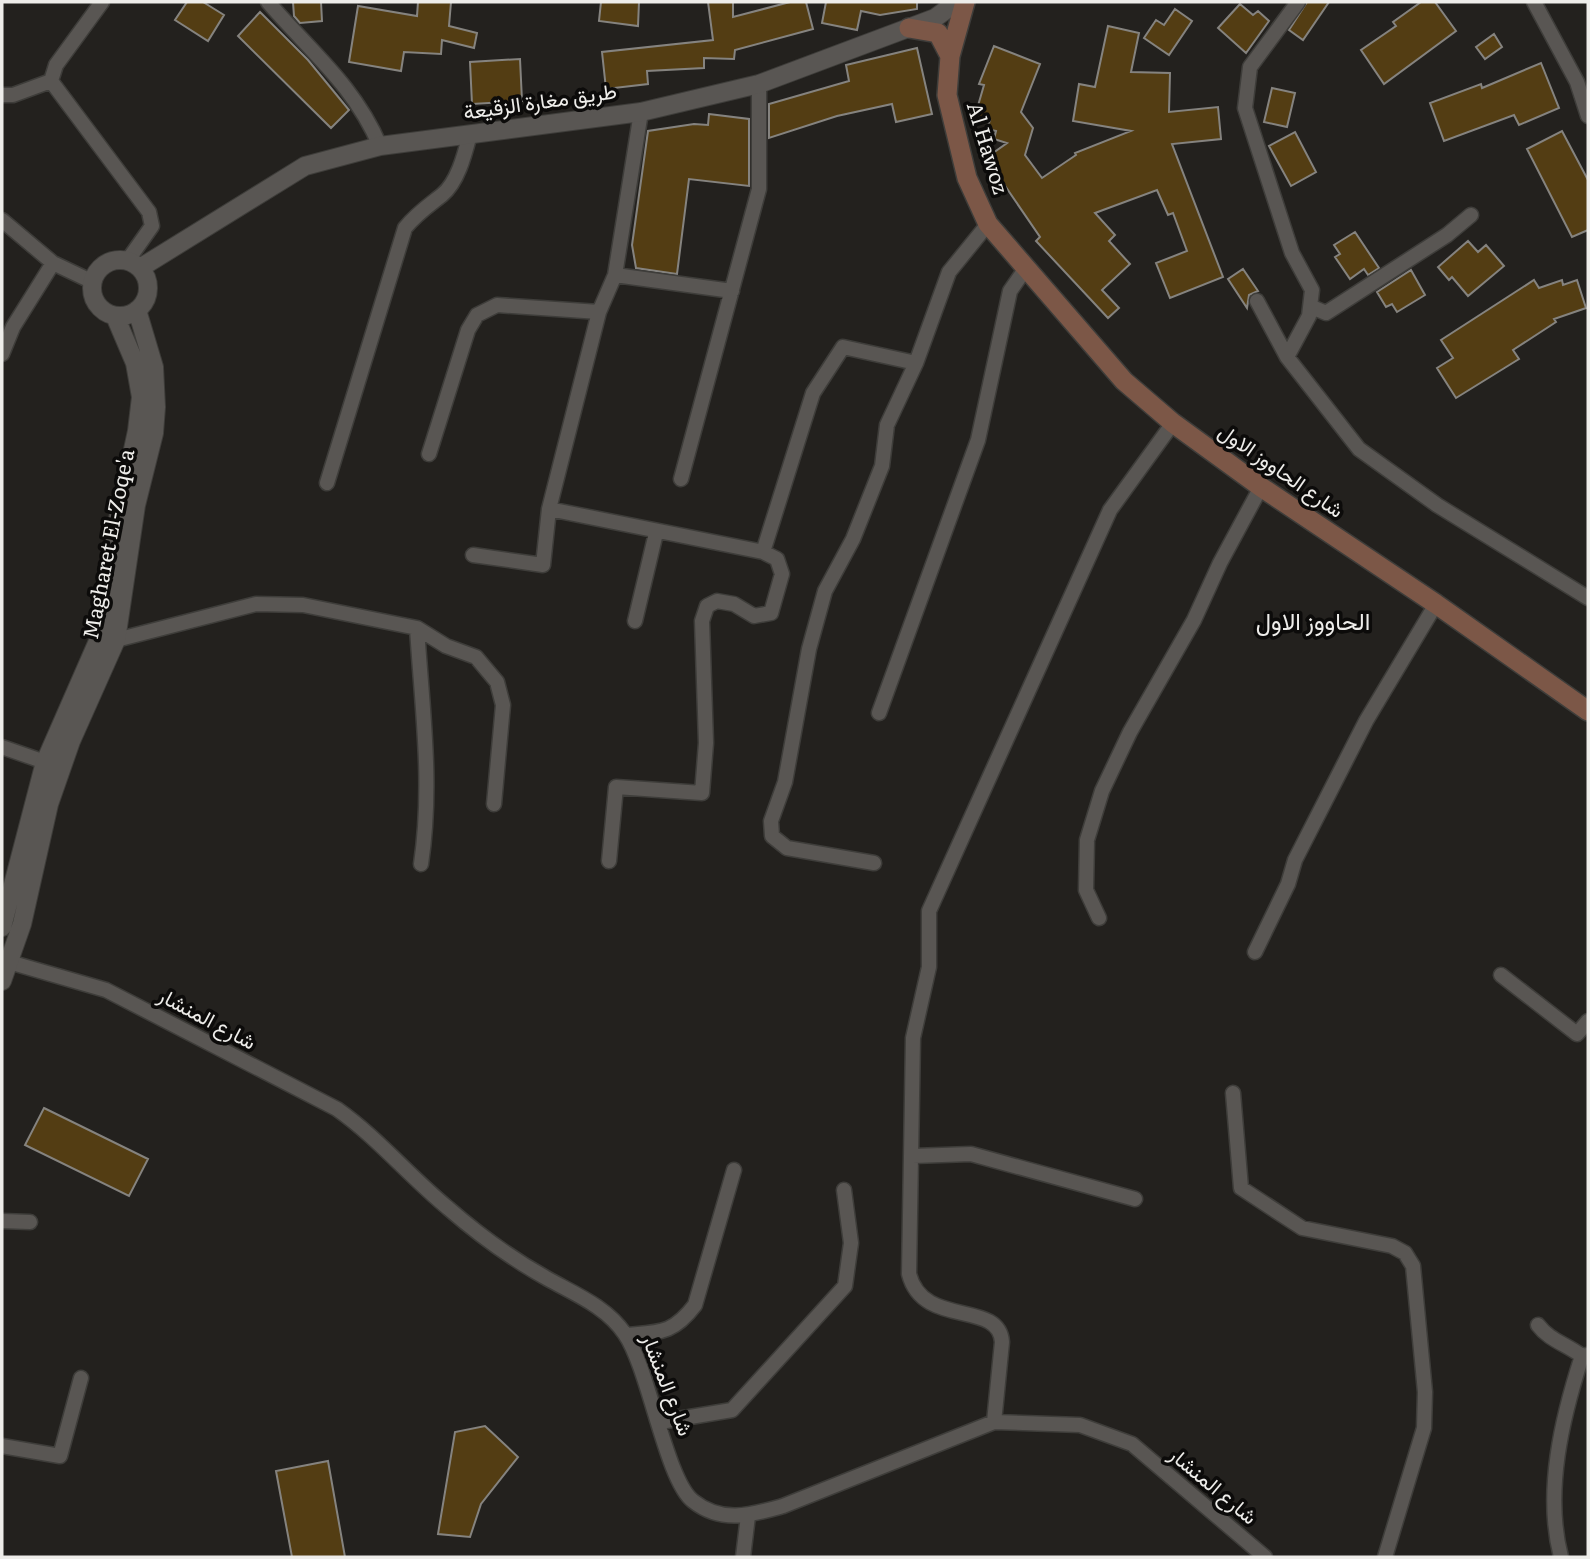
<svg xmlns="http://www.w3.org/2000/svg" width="1590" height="1559" font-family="Literata,Vazirmatn,serif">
  <rect width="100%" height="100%" fill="#23211e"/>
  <path fill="#533d13" stroke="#85837f" stroke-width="2" d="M187,2H203L224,15L208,41L175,20Z
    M293,2H321L322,21L300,23L294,16Z
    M418,2H451L449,26L477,33L474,48L442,40L441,54L404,52L401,71L349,62L358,6L417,16Z
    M601,2H639L638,26L599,21Z
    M708,2H733V17L790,2H806L813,29L735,50L734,59L704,58V68L647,71L648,84L606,89L602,52L713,40Z
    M826,2H917V9L880,15L861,11L857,30L822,23Z
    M1307,2H1329L1303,40L1289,30Z
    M1421,2H1435L1456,31L1384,84L1361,50L1396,26L1393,22Z
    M1240,4L1253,15L1258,11L1269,21L1246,53L1218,28Z
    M1175,9L1192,21L1169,55L1144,38L1156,20L1164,25Z
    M260,12L308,60L349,110L331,128L238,36Z
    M1108,26L1139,33L1131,72L1170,73L1169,112L1218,107L1221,139L1172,144L1223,277L1170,298L1156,263L1187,251L1173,213L1168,215L1157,190L1095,213L1115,235L1109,241L1130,264L1102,290L1119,308L1108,318L1036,241L1040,237L986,158L1007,143L994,139L996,131L987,129L990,120L975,116L984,85L979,84L994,46L1040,64L1021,112L1033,128L1025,155L1042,178L1076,155L1075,153L1131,131L1073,121L1079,84L1095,87Z
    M1494,34L1502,47L1485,59L1476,47Z
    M917,48L932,114L896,122L892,104L837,116L769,138V104L849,81L846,65Z
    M520,59L522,101L472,104L470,62Z
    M1541,63L1559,108L1519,125L1514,115L1444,141L1430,103L1481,84L1482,88Z
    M1272,88L1295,93L1287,127L1264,122Z
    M709,114L749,119V186L689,179L677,274L636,268L632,245L648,131L694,124L708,125Z
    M1562,131L1588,180V230L1572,237L1527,149Z
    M1295,132L1316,172L1291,186L1269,146Z
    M1355,232L1379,268L1368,275L1364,269L1350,279L1335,257L1340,254L1334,245Z
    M1468,241L1478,252L1486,245L1504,266L1468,296L1452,277L1449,280L1438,267Z
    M1243,269L1258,291L1249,295L1247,308L1228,279Z
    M1411,270L1425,295L1397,312L1392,304L1386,307L1377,292Z
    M1534,280L1539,288L1562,280L1563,285L1577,280L1586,308L1554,319L1556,322L1513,350L1519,359L1456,398L1437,368L1453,358L1441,340Z
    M44,1108L148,1159L129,1196L25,1145Z
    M485,1426L518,1457L481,1504L470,1537L438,1534L455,1432Z
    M328,1461L345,1557H292L276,1471Z"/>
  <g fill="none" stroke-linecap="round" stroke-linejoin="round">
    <defs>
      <path id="minor" d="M268,2C310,51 354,85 380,146
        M1534,2L1577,82L1588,116
        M51,81L149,212L152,226L128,260
        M2,95H13L51,81L56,65L102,2
        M2,220L53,263
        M615,275L732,291
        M1257,301L1287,357L1359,449L1437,505L1588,598
        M1312,307L1326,313L1447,235L1471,215
        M2,354L13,327L53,263L93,282
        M1287,357L1309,316L1312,290L1292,253L1245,108L1250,67L1298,2
        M429,454L468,330L477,315L497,305L599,312
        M681,479L759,189V84
        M327,483L405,228C416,214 428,206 442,195C458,182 465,153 470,134
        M549,509L763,552L777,559L782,574L771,613L754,616L734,604L717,601L707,606L702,621L706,743L702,793L616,787L609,861
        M763,552L813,393L843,347L916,363
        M473,555L543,565L549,509L599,312L615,275L641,112
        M635,621L656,533
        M417,628C422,708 433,784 421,864
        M116,640L256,604L303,605L417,628L446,646L476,657L497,682L503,705L494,804
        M879,713L978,440L1010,291L1026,268
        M2,747L45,762
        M874,863L787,848L772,836L771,821L785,782L809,649L825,591L853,539L882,466L887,425L916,363L949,272L988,224
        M1099,918L1086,890L1087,840L1102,791L1130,732L1194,620L1220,563L1261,487
        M1255,952L1288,884L1295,860L1366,721L1436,604
        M2,960L106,990L337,1109C378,1138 409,1176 448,1208C479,1235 512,1259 548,1279C575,1294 607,1307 625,1334C649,1369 666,1480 693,1501C722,1524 751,1515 783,1506L994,1422L1080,1425L1132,1444L1265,1557
        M1501,975L1577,1034L1588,1021
        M1233,1093L1241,1188L1302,1228L1392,1246L1405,1253L1413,1266L1425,1392L1424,1428L1385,1557
        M913,1156L971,1154L1135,1199
        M2,1221L30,1222
        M1538,1325C1549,1340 1566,1344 1582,1356
        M626,1335C660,1332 673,1334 695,1305L734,1170
        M660,1422L732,1410L845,1286L851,1243L844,1190
        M994,1422L1002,1342C999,1299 923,1329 909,1274L913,1038L929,967V911L1110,510L1173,423
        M2,1446L60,1456L81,1378
        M743,1557L748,1516
        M1561,1557C1544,1492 1562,1418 1582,1356L1588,1355"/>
      <path id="tertiary" d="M92 288a28 28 0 1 1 56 0a28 28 0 1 1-56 0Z
        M140,268L305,166L380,146L641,112L759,84L935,18L957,2
        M2,927L45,762L98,641L108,599L118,519L137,431L141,397L135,363L115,316
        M2,981L22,924L49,804L71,741L116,640L136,505L154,433L156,407L154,367L137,310"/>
      <path id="secondary" d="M965,2L950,56L947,95L967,178L988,224L1124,381L1173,423L1261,487L1436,604L1588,711
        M909,28L938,33L950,56"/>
    </defs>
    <use href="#minor" stroke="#3e3d3a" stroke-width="17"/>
    <use href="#tertiary" stroke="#3e3d3a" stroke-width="20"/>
    <use href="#secondary" stroke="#3e3d3a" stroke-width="22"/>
    <use href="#minor" stroke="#595653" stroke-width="14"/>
    <use href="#tertiary" stroke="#595653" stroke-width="18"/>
    <use href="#secondary" stroke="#7c5747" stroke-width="19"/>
  </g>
  <g text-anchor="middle" stroke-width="7" stroke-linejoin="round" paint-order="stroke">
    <g font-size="21" fill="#eeedea" stroke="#0c0b0a">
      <text transform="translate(540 102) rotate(-8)" y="7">طريق مغارة الزقيعة</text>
      <text transform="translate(987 148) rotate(73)" y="7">Al Hawoz</text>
      <text transform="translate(1281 471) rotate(35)" y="7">شارع الحاووز الاول</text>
      <text transform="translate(109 544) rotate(-79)" y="7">Magharet El-Zoqe'a</text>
      <text transform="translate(207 1019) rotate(28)" y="7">شارع المنشار</text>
      <text transform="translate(667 1385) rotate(69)" y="7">شارع المنشار</text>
      <text transform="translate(1213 1486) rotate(40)" y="7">شارع المنشار</text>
    </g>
    <g font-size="24" fill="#eeedea" stroke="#0c0b0a">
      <text x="1313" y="630">الحاووز الاول</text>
    </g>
  </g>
  <rect width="1590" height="1559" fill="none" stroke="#eeedea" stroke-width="7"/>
</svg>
